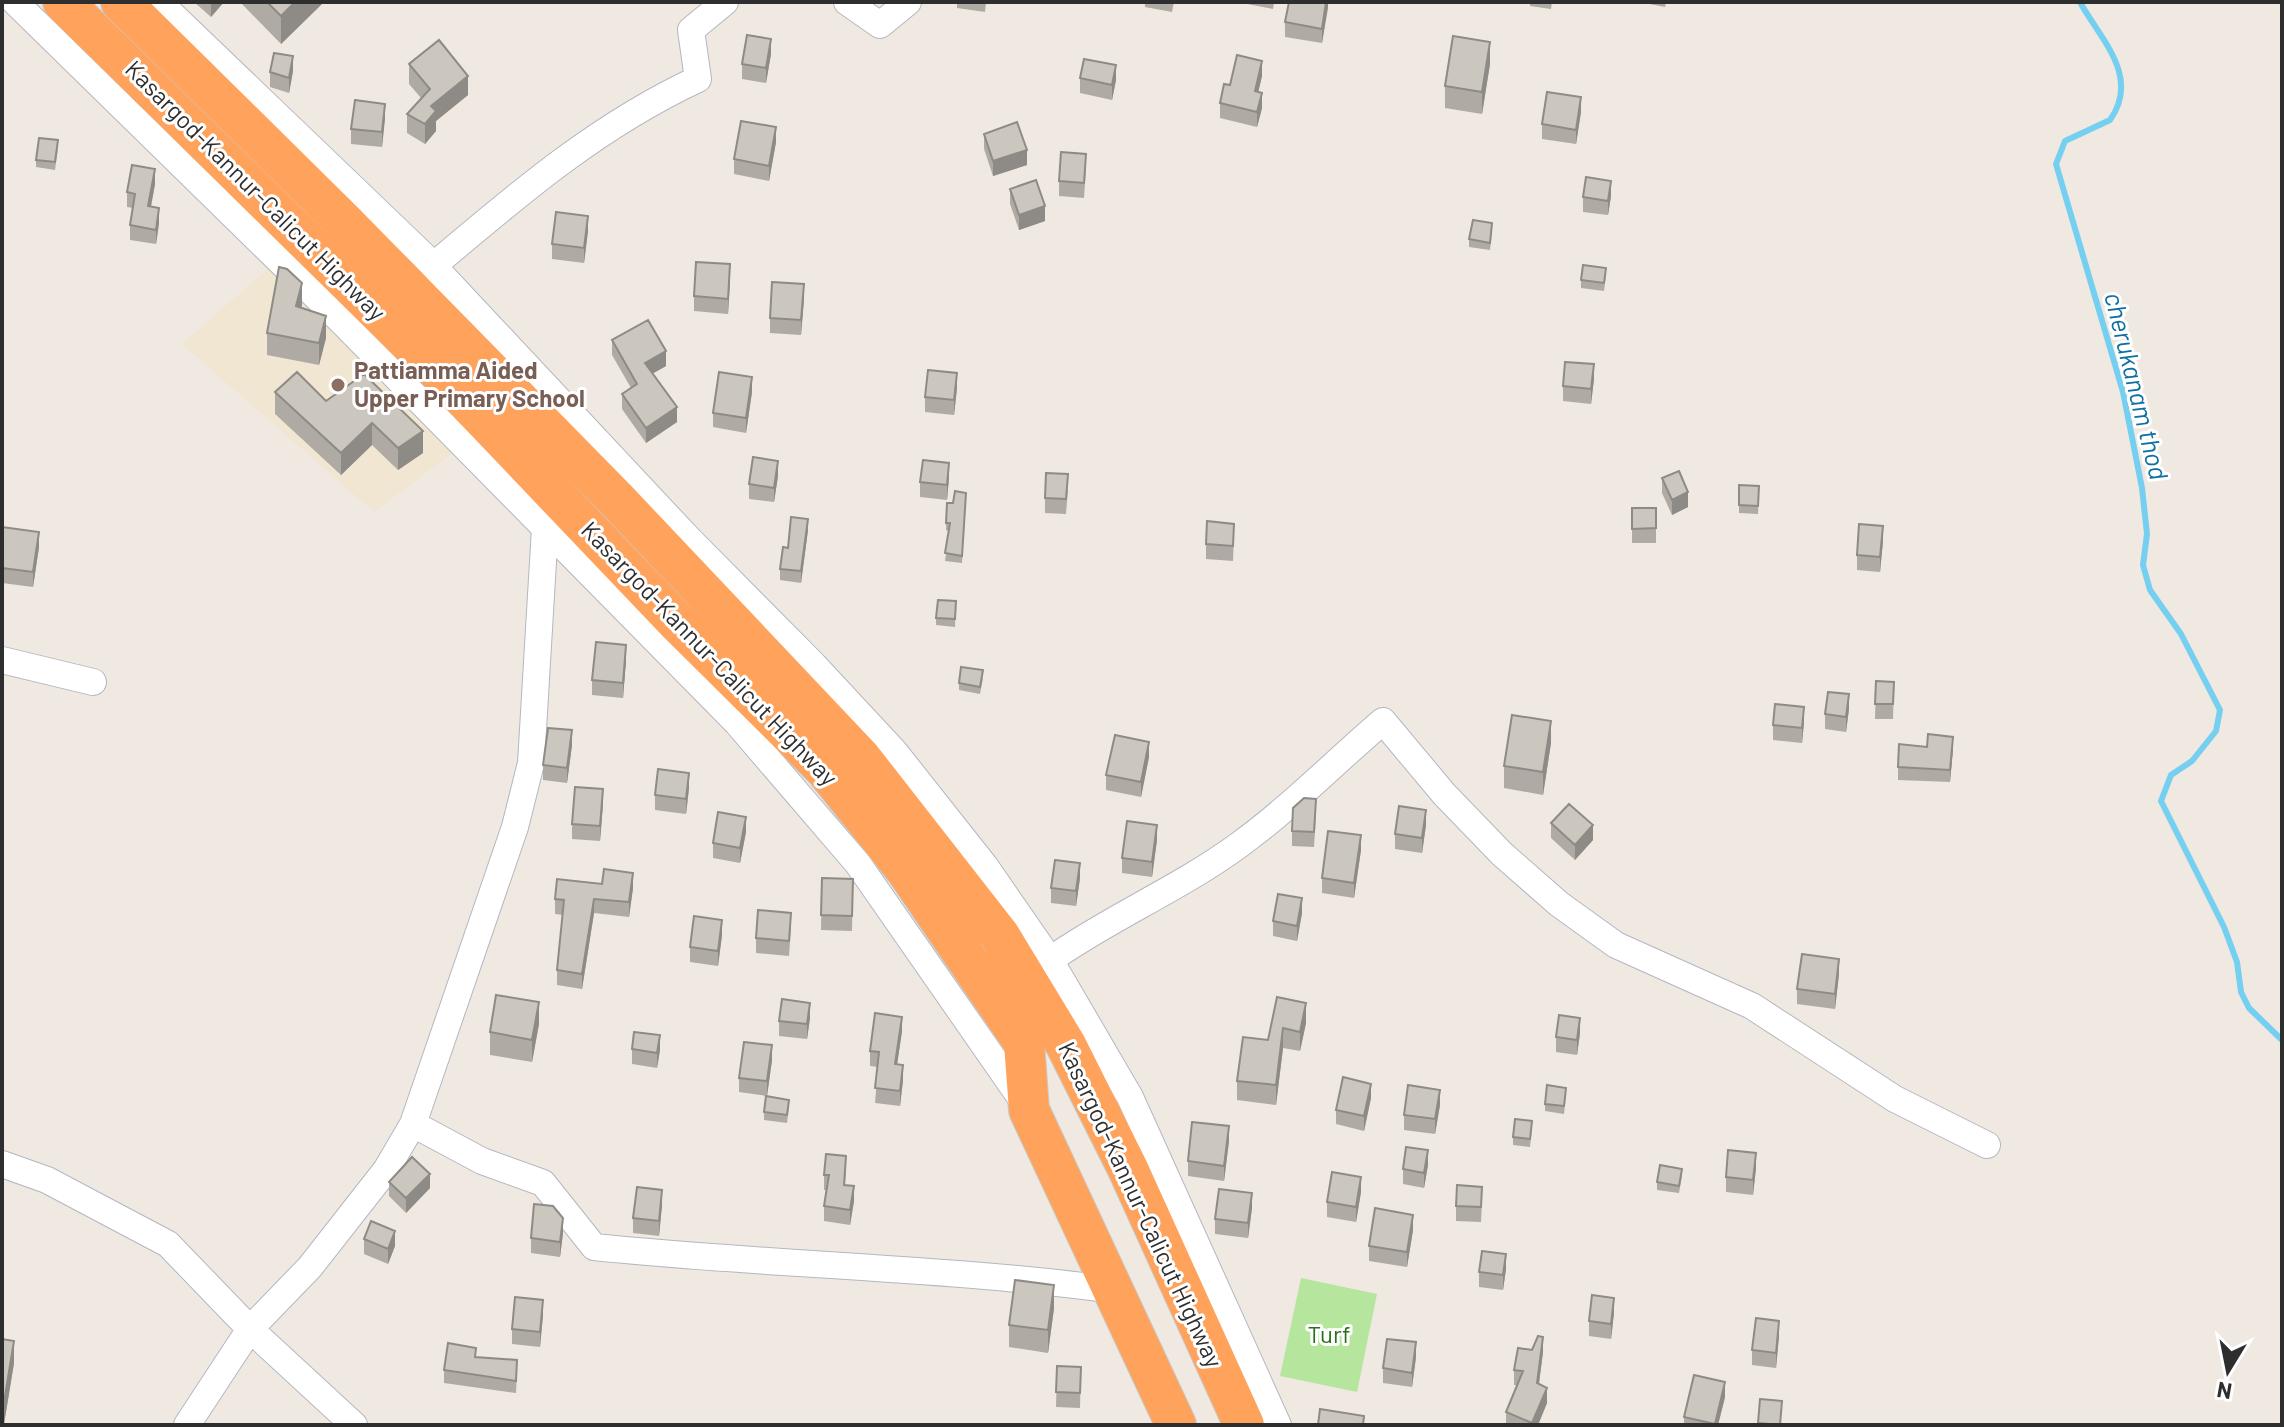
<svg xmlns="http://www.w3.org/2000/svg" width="2284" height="1427" font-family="Barlow,sans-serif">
  <rect width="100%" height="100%" fill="#efe9e1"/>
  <path fill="#f0e6d1" d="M301,240L489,426L374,512L182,344Z"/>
  <path fill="#b6e59e" d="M1301,1278L1377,1294L1357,1392L1280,1376Z"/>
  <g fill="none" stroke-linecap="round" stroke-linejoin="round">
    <path stroke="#75cff0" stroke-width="6" d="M2080,2C2100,39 2141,76 2110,120L2065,141L2056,164L2123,392L2142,488L2147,534L2143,565L2150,590L2181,634L2220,710L2216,731L2192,761L2171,775L2161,801L2224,927L2237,962L2241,992L2249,1008L2282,1040"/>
    <defs>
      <path id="minor" d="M15,2L342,322L737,723L858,864L1027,1107
        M159,2L423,255L688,538L814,665L894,751L985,866L1050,960L1130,1097L1278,1425
        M847,2L880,25L908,2
        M433,266C517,195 597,126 698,79L691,30L725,2
        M2,660L93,682
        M1050,960C1111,917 1179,889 1239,845C1290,808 1335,762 1383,721L1444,794L1502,854L1559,904L1616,945L1752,1006L1895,1099L1987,1145
        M413,1124L482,1161L543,1183L594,1247C767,1265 942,1267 1115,1290
        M2,1164L47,1180L168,1244L250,1329L354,1425
        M187,1425L250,1329L310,1267L386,1170L413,1124L515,827L531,763L545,528"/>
      <path id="highway" d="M63,2L432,365L675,620L825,769L906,870L1024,1043L1029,1110L1176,1425
        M121,2L344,222L617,500L861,758L1000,936L1066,1045L1128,1169L1244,1425"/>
    </defs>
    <use href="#minor" stroke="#b4b7c1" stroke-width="28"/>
    <use href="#highway" stroke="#c9c9c9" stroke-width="42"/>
    <use href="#minor" stroke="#fff" stroke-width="26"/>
    <use href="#highway" stroke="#ffa35c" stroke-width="40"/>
  </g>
  <path fill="#afaba4" d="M194,2H224L211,17Z
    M240,2H324L281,44Z
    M957,2H986L985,12L957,8Z
    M1145,2H1174L1172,12L1145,7Z
    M1247,2H1274L1273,9L1247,4Z
    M1328,2L1322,43L1285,37V22Z
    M1530,2H1552L1551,9L1530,6Z
    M1639,2H1666L1665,7Z
    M771,54L766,83L742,79V64Z
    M409,64L468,95L436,121V131L425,144L407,133V114L421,98L409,84Z
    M1490,64L1482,114L1445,108V86Z
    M293,71L289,93L270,87V72Z
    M1262,76L1258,92L1262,108L1257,127L1220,118V103L1230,85Z
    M1080,78L1116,80L1112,100L1080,93Z
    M1581,112L1576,144L1542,139V124Z
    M385,118L382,147L351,144V129Z
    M984,134L1027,165L993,176L984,149Z
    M776,142L769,181L734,174V159Z
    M58,148L55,170L36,167V160Z
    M1086,169L1084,198L1059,196V181Z
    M155,184L151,207L159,223L156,244L130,240V225L133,208L127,207V192Z
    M1010,189L1045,221L1019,230L1010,204Z
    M1611,196L1608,215L1583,212V197Z
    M588,231L584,263L552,259V244Z
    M1492,231L1490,250L1469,247V239Z
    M1606,275L1604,291L1581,288V280Z
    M730,279L728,314L694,311V296Z
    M804,299L801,335L770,333V318Z
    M302,305L301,308L326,338L319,365L267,355V333Z
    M612,340L666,366L653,373L677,422L646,443L622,409V394L631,388L612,355Z
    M364,374L423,453L398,470L372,445L341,475L275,414V392L326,401Z
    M1594,379L1591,404L1563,401V386Z
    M957,388L954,415L925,412V397Z
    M752,392L746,433L713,427V413Z
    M778,476L774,502L749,499V484Z
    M949,478L947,500L920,497V482Z
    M1662,478L1688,507L1672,515L1662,493Z
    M1739,485L1759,486L1758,514L1739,513Z
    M1068,489L1066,514L1045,513V498Z
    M966,500L962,563L945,561L949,531L946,530V523L953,503Z
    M1632,508H1656V543H1632Z
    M2,527L39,547L33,587L2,583Z
    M808,530L801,583L780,580V569L788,548Z
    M1234,538L1233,561L1206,559V544Z
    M1883,541L1880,572L1857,570V555Z
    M956,601L955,627L936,625V618Z
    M626,660L623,698L592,695V680Z
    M983,678L980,694L959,690V683Z
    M1876,681L1894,682L1893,719H1875Z
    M1849,709L1846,732L1825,729V714Z
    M1804,722L1802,743L1773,740V725Z
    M1551,743L1543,795L1504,788V766Z
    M572,745L567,783L543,780V765Z
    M1953,749L1950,782L1898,780V767Z
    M1149,757L1141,797L1106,790V775Z
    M689,788L686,814L655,810V795Z
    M603,804L600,841L572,839V824Z
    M1316,814L1314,847L1292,846V831Z
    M1551,823L1593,840L1575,860L1551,838Z
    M1426,825L1422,853L1395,849V834Z
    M746,832L740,863L713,858V843Z
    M1157,840L1152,877L1122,873V858Z
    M1361,850L1354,898L1322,893V878Z
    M822,878L853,879L852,931L821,930Z
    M1080,878L1076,906L1051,903V888Z
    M633,888L629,917L594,913L582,989L557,985V970L563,915L555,914V899Z
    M1302,913L1297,941L1273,936V921Z
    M791,928L789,956L756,953V938Z
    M722,935L718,966L690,962V947Z
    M1839,974L1835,1009L1797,1004V989Z
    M1277,997L1306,1023L1300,1051L1283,1048L1276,1105L1237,1100V1081L1268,1040Z
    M810,1018L807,1039L779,1036V1021Z
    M539,1024L532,1062L490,1055V1032Z
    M902,1031L897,1064L903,1080L900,1106L875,1103L878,1067L870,1066V1051Z
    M1580,1033L1577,1055L1556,1052V1037Z
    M632,1049L660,1050L657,1068L632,1064Z
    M772,1060L767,1096L739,1092V1078Z
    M1566,1095L1564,1114L1545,1111V1104Z
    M1371,1098L1364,1131L1336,1124V1110Z
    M1440,1105L1435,1134L1404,1130V1115Z
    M789,1107L787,1123L764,1120V1112Z
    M1532,1129L1530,1147L1513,1145V1137Z
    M1229,1141L1224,1181L1188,1176V1161Z
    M1428,1165L1424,1188L1403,1184V1169Z
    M1756,1168L1753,1195L1726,1192V1177Z
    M846,1171L845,1185L854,1201L850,1225L824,1221V1206L826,1190H824V1175Z
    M1682,1176L1679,1193L1657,1190V1182Z
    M389,1182L430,1188L406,1213L389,1196Z
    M1361,1192L1356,1222L1327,1217V1202Z
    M1482,1202L1481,1222L1456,1221V1206Z
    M662,1205L659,1236L633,1233V1218Z
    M1252,1208L1248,1238L1215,1234V1219Z
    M1413,1230L1407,1267L1369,1261V1246Z
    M563,1233L560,1257L531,1253V1238Z
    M364,1239L395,1246L388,1264L364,1254Z
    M1506,1269L1503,1290L1479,1287V1272Z
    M1054,1308L1048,1353L1009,1347V1325Z
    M1614,1313L1611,1339L1589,1336V1321Z
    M543,1315L540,1347L512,1344V1329Z
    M1779,1336L1776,1368L1752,1365V1350Z
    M2,1339L14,1363L4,1424H2Z
    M1543,1352L1539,1384L1547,1403L1538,1425H1506V1412L1518,1385H1514V1370Z
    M476,1357L517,1373L516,1393L444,1383V1370Z
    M1416,1357L1412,1387L1383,1383V1368Z
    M1057,1366L1081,1367L1080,1408L1056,1407Z
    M1725,1397L1718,1425H1684V1417Z"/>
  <path fill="#8e8b86" d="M211,2H224L211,17Z
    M295,2H324L281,44V16Z
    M1326,2H1328V8L1322,43V29Z
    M771,39V54L766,83V68Z
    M1490,42V64L1482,114V92Z
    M293,56V71L289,93V78Z
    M1262,61V76L1255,106V91Z
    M1116,65V80L1112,100V85Z
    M468,76V95L436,121V131L425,144V124L431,106Z
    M1262,93V108L1257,127V112Z
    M1581,97V112L1576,144V130Z
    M385,104V118L382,147V132Z
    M776,127V142L769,181V166Z
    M1027,150V165L993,176V161Z
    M155,169V184L148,221V206Z
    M1611,181V196L1608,215V201Z
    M1045,206V221L1019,230V215Z
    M159,208V223L156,244V230Z
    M588,216V231L584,263V248Z
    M730,264V279L728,314V299Z
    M302,283V305L296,329V306Z
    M804,284V299L801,335V320Z
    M326,316V338L319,365V343Z
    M666,351V366L645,378V363Z
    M1594,364V379L1591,404V389Z
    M957,373V388L954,415V400Z
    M752,377V392L746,433V418Z
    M677,407V422L646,443V428Z
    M4,420V443L2,452V430Z
    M372,423V445L341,475V453Z
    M423,431V453L398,470V448Z
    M778,461V476L774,502V488Z
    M949,463V478L947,500V485Z
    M1688,492V507L1672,515V500Z
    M808,519V530L801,583V571Z
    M1883,526V541L1880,572V557Z
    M39,532V547L33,587V572Z
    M626,645V660L623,698V683Z
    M1849,694V709L1846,732V717Z
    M1804,707V722L1802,743V728Z
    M1551,721V743L1543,795V772Z
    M572,730V745L567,783V768Z
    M1953,737V749L1950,782V770Z
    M1149,742V757L1141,797V782Z
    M689,773V788L686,814V799Z
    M603,789V804L600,841V826Z
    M1426,810V825L1422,853V838Z
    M746,817V832L740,863V848Z
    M1157,825V840L1152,877V862Z
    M1593,825V840L1575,860V845Z
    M1361,835V850L1354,898V883Z
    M1080,863V878L1076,906V891Z
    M633,873V888L629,917V902Z
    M1302,898V913L1297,941V926Z
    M594,899V913L582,989V974Z
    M722,920V935L718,966V951Z
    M1839,959V974L1835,1009V994Z
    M539,1002V1024L532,1062V1040Z
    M810,1003V1018L807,1039V1024Z
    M1306,1003V1023L1300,1051V1032Z
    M902,1017V1031L895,1079V1064Z
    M1580,1018V1033L1577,1055V1040Z
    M1283,1028V1048L1276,1105V1085Z
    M660,1035V1050L657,1068V1053Z
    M772,1045V1060L767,1096V1081Z
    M903,1065V1080L900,1106V1091Z
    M1371,1084V1098L1364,1131V1116Z
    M1440,1090V1105L1435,1134V1119Z
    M1229,1126V1141L1224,1181V1166Z
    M1428,1150V1165L1424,1188V1173Z
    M1756,1153V1168L1753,1195V1180Z
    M430,1174V1188L406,1213V1198Z
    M1361,1177V1192L1356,1222V1207Z
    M854,1186V1201L850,1225V1210Z
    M662,1190V1205L659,1236V1221Z
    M1252,1193V1208L1248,1238V1223Z
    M1413,1215V1230L1407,1267V1252Z
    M563,1218V1233L560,1257V1242Z
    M395,1231V1246L388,1264V1249Z
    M1506,1254V1269L1503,1290V1275Z
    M1054,1285V1308L1048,1353V1330Z
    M1614,1298V1313L1611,1339V1324Z
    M543,1300V1315L540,1347V1332Z
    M1779,1321V1336L1776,1368V1353Z
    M1543,1337V1352L1537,1398V1383Z
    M14,1341V1363L4,1424V1402Z
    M1416,1342V1357L1412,1387V1373Z
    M1725,1382V1397L1718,1425H1715Z
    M1547,1388V1403L1538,1425H1532Z"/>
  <path fill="#cbc7bf" stroke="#8e8b86" stroke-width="2" d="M267,2H295L281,16Z
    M1289,2H1326L1322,29L1285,22Z
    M747,35L771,39L766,68L742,64Z
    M1453,36L1490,42L1482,92L1445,86Z
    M439,40L468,76L431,106L436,111L425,124L407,114L430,89L409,64Z
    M274,53L293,56L289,78L270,72Z
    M1237,55L1262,61L1255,91L1262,93L1257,112L1220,103L1224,84L1230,85Z
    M1084,59L1116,65L1112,85L1080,78Z
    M1547,92L1581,97L1576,130L1542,124Z
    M355,100L385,104L382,132L351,129Z
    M741,121L776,127L769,166L734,159Z
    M1017,122L1027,150L993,161L984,134Z
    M39,138L58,140L55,162L36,160Z
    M1061,152L1086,154L1084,183L1059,181Z
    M132,165L155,169L148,206L159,208L156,230L130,225L135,194L127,192Z
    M1586,177L1611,181L1608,201L1583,197Z
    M1036,180L1045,206L1019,215L1010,189Z
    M556,212L588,216L584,248L552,244Z
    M1473,220L1492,223L1490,243L1469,239Z
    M696,262L730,264L728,299L694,296Z
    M1583,265L1606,268L1604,283L1581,280Z
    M279,267L287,269L302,283L296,306L326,316L319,343L267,333Z
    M772,282L804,284L801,320L770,318Z
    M648,320L666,351L645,363L677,407L646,428L622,394L637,384L612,340Z
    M1565,362L1594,364L1591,389L1563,386Z
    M928,370L957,373L954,400L925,397Z
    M297,372L326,401L364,374L423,431L398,448L372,423L341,453L275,392Z
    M719,372L752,377L746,418L713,413Z
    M753,457L778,461L774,488L749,484Z
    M923,460L949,463L947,485L920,482Z
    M1679,471L1688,492L1672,500L1662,478Z
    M1046,473L1068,474L1066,499L1045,498Z
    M1739,485L1759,486L1758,506L1739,505Z
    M955,491L966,493L962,556L945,553L950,523H946L947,503H953Z
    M1632,508H1656V528L1632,529Z
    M791,517L808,519L801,571L780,569L783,547L788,548Z
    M1207,521L1234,524L1233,546L1206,544Z
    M1859,524L1883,526L1880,557L1857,555Z
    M2,527L39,532L33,572L2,568Z
    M938,600L956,601L955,619L936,618Z
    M596,642L626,645L623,683L592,680Z
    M961,667L983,670L980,687L959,683Z
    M1876,681L1894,682L1893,704H1875Z
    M1828,692L1849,694L1846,717L1825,714Z
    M1775,704L1804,707L1802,728L1773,725Z
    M1512,715L1551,721L1543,772L1504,766Z
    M548,728L572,730L567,768L543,765Z
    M1928,734L1953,737L1950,770L1898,767L1899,744L1927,747Z
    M1115,735L1149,742L1141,782L1106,775Z
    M658,769L689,773L686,799L655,795Z
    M575,787L603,789L600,826L572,824Z
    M1304,798L1316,799L1314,832L1292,831L1293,808Z
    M1569,804L1593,825L1575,845L1551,823Z
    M1399,806L1426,810L1422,838L1395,834Z
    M718,812L746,817L740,848L713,843Z
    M1127,821L1157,825L1152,862L1122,858Z
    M1328,831L1361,835L1354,883L1322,878Z
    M1055,860L1080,863L1076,891L1051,888Z
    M604,869L633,873L629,902L594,899L582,974L557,970L564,900L555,899L557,879L602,884Z
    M822,878L853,879L852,916L821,915Z
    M1278,894L1302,898L1297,926L1273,921Z
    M758,910L791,913L789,941L756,938Z
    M694,916L722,920L718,951L690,947Z
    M1802,954L1839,959L1835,994L1797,989Z
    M496,995L539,1002L532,1040L490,1032Z
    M1277,997L1306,1003L1300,1032L1283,1028L1276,1085L1237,1081L1243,1037L1268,1040Z
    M782,999L810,1003L807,1024L779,1021Z
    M875,1013L902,1017L895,1064L903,1065L900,1091L875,1088L879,1052L870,1051Z
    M1559,1015L1580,1018L1577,1040L1556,1037Z
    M634,1032L660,1035L657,1053L632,1049Z
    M744,1042L772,1045L767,1081L739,1078Z
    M1343,1077L1371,1084L1364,1116L1336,1110Z
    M1408,1085L1440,1090L1435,1119L1404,1115Z
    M1547,1085L1566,1088L1564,1106L1545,1104Z
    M766,1096L789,1100L787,1115L764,1112Z
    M1515,1119L1532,1121L1530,1139L1513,1137Z
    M1192,1122L1229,1126L1224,1166L1188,1161Z
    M1406,1147L1428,1150L1424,1173L1403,1169Z
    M1728,1150L1756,1153L1753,1180L1726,1177Z
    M826,1154L846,1156L844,1185L854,1186L850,1210L824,1206L829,1175H824Z
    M412,1157L430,1174L406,1198L389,1182Z
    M1660,1165L1682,1169L1679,1186L1657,1182Z
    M1332,1172L1361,1177L1356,1207L1327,1202Z
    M1457,1185L1482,1187L1481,1207L1456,1206Z
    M637,1187L662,1190L659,1221L633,1218Z
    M1219,1189L1252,1193L1248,1223L1215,1219Z
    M534,1204L553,1206L563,1218L560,1242L531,1238Z
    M1375,1208L1413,1215L1407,1252L1369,1246Z
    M371,1221L395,1231L388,1249L364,1239Z
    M1482,1251L1506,1254L1503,1275L1479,1272Z
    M1015,1280L1054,1285L1048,1330L1009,1325Z
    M1592,1295L1614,1298L1611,1324L1589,1321Z
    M515,1297L543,1300L540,1332L512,1329Z
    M1756,1318L1779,1321L1776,1353L1752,1350Z
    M1538,1336L1543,1337L1537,1383L1547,1388L1532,1423L1506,1412L1523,1371L1514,1370L1518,1348L1532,1350Z
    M2,1339L14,1341L4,1402L2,1401Z
    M1387,1339L1416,1342L1412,1373L1383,1368Z
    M448,1343L476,1348L475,1357L517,1360L516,1381L444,1370Z
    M1057,1366L1081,1367L1080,1393L1056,1392Z
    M1694,1375L1725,1382L1715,1424L1684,1417Z
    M1760,1399L1782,1401L1780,1425L1758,1423Z
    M1320,1409L1364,1416L1363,1425H1318Z"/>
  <circle fill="#8d6e63" stroke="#fff" stroke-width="3" cx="338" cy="385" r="8"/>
  <g text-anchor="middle" stroke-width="6" stroke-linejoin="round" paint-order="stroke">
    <g font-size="24" fill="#2e2e2e" stroke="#fff">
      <text transform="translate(255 191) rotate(45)" y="8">Kasargod-Kannur-Calicut Highway</text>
      <text transform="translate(709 654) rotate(46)" y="8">Kasargod-Kannur-Calicut Highway</text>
      <text transform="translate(1140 1205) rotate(65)" y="8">Kasargod-Kannur-Calicut Highway</text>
    </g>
    <g font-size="24" font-weight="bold" fill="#785e54" stroke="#fff" text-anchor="start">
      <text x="354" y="379">Pattiamma Aided<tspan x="354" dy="28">Upper Primary School</tspan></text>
    </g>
    <g font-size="24" fill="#2c6e1b" stroke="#fff">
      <text x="1329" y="1343">Turf</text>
    </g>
    <g font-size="26" font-style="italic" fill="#0d6fa3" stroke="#fff">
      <text transform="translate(2136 386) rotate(76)" y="9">cherukanam thod</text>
    </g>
  </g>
  <rect width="2284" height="1427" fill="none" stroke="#2e2e2e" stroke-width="8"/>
  <g transform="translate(2228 1371) rotate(190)" stroke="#ffffff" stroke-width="6" paint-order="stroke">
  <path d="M0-6L14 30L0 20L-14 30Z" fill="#2e2e2e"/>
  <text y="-12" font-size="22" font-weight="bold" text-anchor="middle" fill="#2e2e2e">N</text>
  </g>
</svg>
